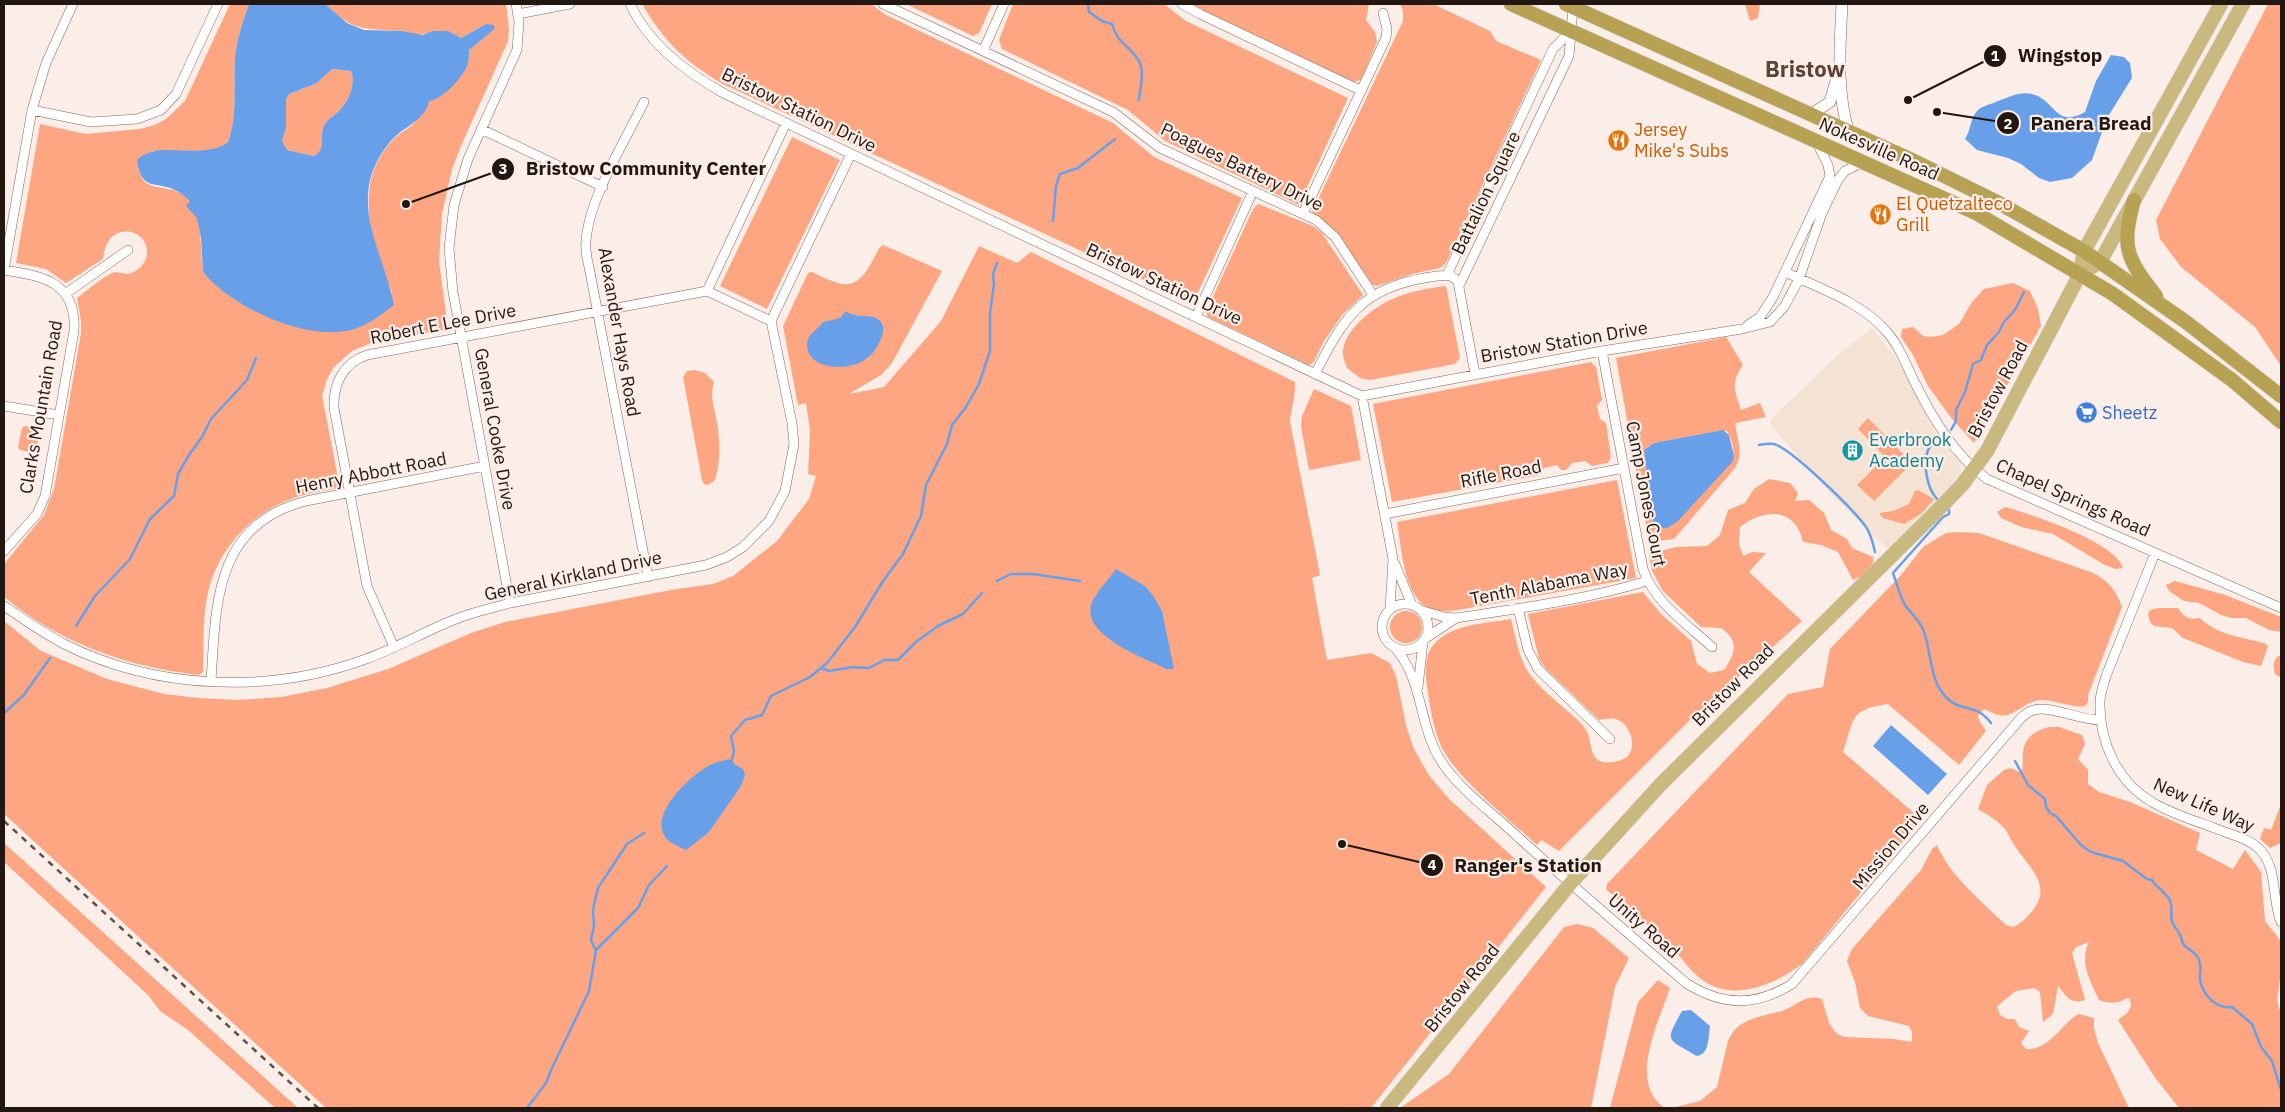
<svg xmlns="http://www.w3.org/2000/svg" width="2285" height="1112" font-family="'IBM Plex Sans',sans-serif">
  <rect width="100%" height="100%" fill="#fbede7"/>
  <path fill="#f4e3d2" d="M1872,328L1896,358L1930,423L1941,441L1959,462L1961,468V474L1948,492L1888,549L1834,497L1772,427L1770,420L1839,354Z"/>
  <path fill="#fda681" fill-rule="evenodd" d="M230,4H249C243,21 237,38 235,57C233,85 238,115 228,142C208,157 177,151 153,151L138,169C140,172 141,177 143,180C155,193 180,183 191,203C203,224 200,249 203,272L227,293L254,311L392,293C373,243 351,187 391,142C396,135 405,131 412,125C419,118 423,108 430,100C442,86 456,72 469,58V50L486,24L461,38C448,31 438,32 424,34C418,36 409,32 402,31C363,28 355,33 325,4H506L509,29L508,41L461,146L452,169L442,214L439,261L448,329L371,343L352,351L333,368L327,379L322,396L340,488C324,491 306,493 291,499C250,514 218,550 208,592C202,617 204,647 203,672L199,675C128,667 59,643 4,597V564L44,515L54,489L81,333V321L77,298C88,290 100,279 112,273C117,271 122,274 127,274C137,273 147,263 147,253C148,232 121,224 109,240C105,246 104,252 103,259L66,283L46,269L16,263L40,124L86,134L140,129L155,125L166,119L185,101Z
    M642,4H871L886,15L1113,123L1154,157L1242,198L1193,303L723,84C685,62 664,41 642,4Z
    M906,4H992L979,33L973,36Z
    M1013,4H1164L1186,21L1348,98L1299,205L1165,141L1128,110L1002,49L999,40Z
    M1192,4H1369L1366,20L1375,32L1377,42L1361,80L1353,82L1202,11Z
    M1400,4H1433L1490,31L1496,41L1541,60L1446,263L1440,268L1412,274L1376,286L1372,284L1334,229L1312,212L1403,21V11Z
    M1745,4H1760L1758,18L1750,21Z
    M2268,4H2281V366L2255,327L2181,267L2160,239L2156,220Z
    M332,69L351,71C356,85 349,100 339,111C333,117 326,119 323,128C320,138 326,149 314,156L287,150L282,141L286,128V100L289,94L317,83Z
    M792,137L840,160L767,309L720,286Z
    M1258,204L1313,226L1322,233L1363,295L1343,314L1324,341L1313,363L1309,365L1208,317L1206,312L1253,209Z
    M883,245L942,271L892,363L881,375L849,394L884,387L941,321L979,246L1017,263L1031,252L1295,382C1296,396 1291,408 1290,422L1320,575L1312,578L1327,660L1371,653L1390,663L1396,676L1406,725L1413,747L1428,774L1449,799L1546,887L1371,1108H326L4,814V621L41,651L107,679L164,694L198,698L239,700L281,697L327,688L388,669L471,633L505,622L671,590L713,584L733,576L777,541L809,499L816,476L808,474L810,430L806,403L798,405L783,326L808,273L812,272C853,293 859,288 879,248Z
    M2013,283L2030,291L2038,309L2041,326L1974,443L1952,419L1928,386L1913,355L1901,337L1902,329L1913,327L1923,336L1931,337L1943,335L1959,324L1972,302L1984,289Z
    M1446,286L1460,358L1455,364L1370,380L1360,378L1347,368C1345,362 1342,356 1343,350C1347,326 1377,305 1397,297C1413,291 1429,288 1446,286Z
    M1726,337L1743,365C1730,383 1735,391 1741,410L1760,403L1766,417L1735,423C1737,438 1744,454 1735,468L1674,539L1649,542L1616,358ZM1719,431H1727C1732,438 1735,453 1733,461L1653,522L1644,450L1654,443Z
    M1591,362L1596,367L1602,400L1597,406L1600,419L1606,423L1611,457L1608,463L1592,466L1585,461L1572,463L1566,470H1561L1557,465L1544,468L1540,475L1536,476L1392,502L1373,404Z
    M695,370L705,373L714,382C709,398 716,413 718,429C720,446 720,464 715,480L708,485L704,484L702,480L683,377L687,371Z
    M1314,389L1351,406L1361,460L1309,470L1301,427L1302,416Z
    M1868,418L1907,458V468L1874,501L1857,485L1885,457L1858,429Z
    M25,426L38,428L40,431L36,452L34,453L20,450L18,447L22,428Z
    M1769,479L1790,483L1798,493L1795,501L1809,500L1824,513L1831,530L1847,539L1852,548L1873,557V571L1853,580L1838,552L1821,545L1803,542C1795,507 1764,508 1740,527L1739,544L1743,556L1752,552L1766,553L1749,572L1802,621L1691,719L1559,851L1541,840L1537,845C1509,819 1457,779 1441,746C1433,727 1430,706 1427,686C1425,670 1424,652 1438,640C1456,624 1488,623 1511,619C1515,635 1518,655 1527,670C1535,683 1547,693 1558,703C1567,711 1580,720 1586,730C1594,743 1586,766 1614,762C1618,761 1625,759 1628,756C1637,745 1630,725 1618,720C1612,717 1605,719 1599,720L1546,669L1539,659L1528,614L1643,592L1661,614L1691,641L1697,664L1710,673L1724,670C1735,654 1740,641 1721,628L1701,627L1663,591L1652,571L1649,554L1676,547L1707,546L1720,535L1728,510L1745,503L1754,489Z
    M1617,480L1636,578L1458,610C1449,611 1440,612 1431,609C1404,600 1401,546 1397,522Z
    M1918,490L1934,499L1922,513L1904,524L1883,518L1879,513L1893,511L1909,504L1915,491Z
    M2005,507C2030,514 2116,542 2123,568L2115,569L2103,564L2053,534L2021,527L2001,518L1997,512Z
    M1959,532L1979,533L2093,573C2109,581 2116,591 2122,607L2088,695C2088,698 2089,703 2085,706C2079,709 2052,700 2042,700C2026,700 2012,719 1999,715C1994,714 1989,711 1984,709L1978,715L1979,720L1986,731L1959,765L1888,704C1848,710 1855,719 1843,752L1921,819L1803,963C1778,983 1738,1001 1707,983C1691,974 1680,955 1667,942C1647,924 1625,908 1606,889L1607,884L1788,694L1823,687L1830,649L1901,575L1923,547L1946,533Z
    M2175,581L2225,595L2281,617V632L2269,630L2246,618H2231L2221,615L2199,603L2184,601L2169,591L2166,585Z
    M2158,608H2178C2185,618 2188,620 2200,618C2217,635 2241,637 2264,643L2268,646L2261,666L2243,662L2183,638L2172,628L2154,626L2150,622L2148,614L2150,610Z
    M1390 627a16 16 0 1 1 32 0a16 16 0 1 1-32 0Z
    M2278,656H2281V678L2275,674C2273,667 2273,661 2278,656Z
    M2050,727H2059L2082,735L2085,744L2078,759L2088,770V784L2099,792L2130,802L2200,833L2196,850L2233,869L2245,850L2261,872L2265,921L2280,940L2281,973L2277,1000L2281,1014V1108H2179L2156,1079L2118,1020L2128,1012L2131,1006L2130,999L2127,998C2117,1004 2110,1004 2099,1000C2090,981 2079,962 2089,942L2076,947L2072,953L2085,1000C2071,1005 2066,996 2058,986L2053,1014L2043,1022L2040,992L2034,988L2016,991L1997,1006L2000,1015L2007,1019H2015L2019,1027L2029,1031L2021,1043L2026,1049C2048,1051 2061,1025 2078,1014L2094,1018V1028L2098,1043L2129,1108H1671L1700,1101L1717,1087L1728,1041C1737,1018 1761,1017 1782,1011C1797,1006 1805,993 1822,999L1829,1023L1837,1034L1845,1037L1894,1039L1912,1042V1032L1909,1026L1868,1016L1860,1008L1855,982L1847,961L1852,949L1921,870L1932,849L1937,845C1951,877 1981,901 2006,925L2013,927C2022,923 2027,917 2033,910C2054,884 2025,864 2013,843C2009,837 2008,832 2003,827C1995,818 1987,815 1978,809L1987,785L2004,770L2011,768L2021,773C2024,765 2022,761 2023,753C2024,737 2036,730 2050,727Z
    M2281,804V843L2270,848L2260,839L2264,828L2271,830Z
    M4,843L298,1108H275L188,1030L160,1011L148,995L4,862Z
    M1577,924L1593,928L1629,958L1615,987L1591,1108H1400L1449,1074L1564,927Z
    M1658,980L1670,988C1659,1021 1627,1083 1665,1108H1610L1638,1002Z"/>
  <path fill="#67a0e9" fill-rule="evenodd" d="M249,4H325L347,23L364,30L402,31L423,35L433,31H448L461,38L486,24L494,25L495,28L492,31L469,50C469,55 469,60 467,66C461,79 443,99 429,101C426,120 401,128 390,142C344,198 382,246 394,305C381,315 367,326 351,330C304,341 233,308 203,272L201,238L197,218L186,206L190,201C186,198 182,193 177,191C157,180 141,193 137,160C158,138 201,162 228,142C238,115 233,85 235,57C237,38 243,21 249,4ZM332,69L351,71C356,85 349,100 339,111C333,117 326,119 323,128C320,138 326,149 314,156L287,150L282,141L286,128V100L289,94L317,83Z
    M2111,55L2124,57L2130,63L2132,78L2107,118L2092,160L2072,178L2050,182L2039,178L2021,164L2008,158L1977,150L1965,139C1971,130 1970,119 1977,111C1981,106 1992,104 1998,101C2009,97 2020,91 2032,94C2056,100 2055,129 2085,112L2096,81Z
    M846,311C856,320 874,312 881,322C885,328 883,335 880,341C877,349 871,356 863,361C846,371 806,370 807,343C808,333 819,329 823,322L840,318Z
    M1723,430L1729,435L1734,456L1733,461L1677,522L1667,528H1659L1653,522L1644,450L1654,443Z
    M1116,569L1145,586L1154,597L1162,611L1174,669H1167C1145,658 1076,634 1093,600C1099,589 1109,579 1116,569Z
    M1891,725L1947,774L1928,795L1873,746Z
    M732,759L734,764L743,769L745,775L741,786L709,832L686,850C678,846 668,843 664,835C651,812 691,775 710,765C716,762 725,760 732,759Z
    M1691,1010L1710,1026C1708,1037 1710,1054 1697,1056C1667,1038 1664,1043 1682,1011Z"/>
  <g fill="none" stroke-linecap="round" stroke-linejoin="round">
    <path stroke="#67a0e9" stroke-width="2.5" d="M1088,4L1089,12L1102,21L1112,24C1118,45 1130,45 1139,61C1145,72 1140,88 1139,100
      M1053,221L1056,186L1060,174L1078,168L1115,139
      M1951,430L1956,421V410L1965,392L1973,364L1981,360L1987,345L1999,332L2004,322L2015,310L2024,292
      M1933,443C1920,455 1926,487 1937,499
      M1759,445C1764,444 1769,443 1774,444C1792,449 1854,510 1866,527C1871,534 1873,543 1875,552
      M1949,510V514L1943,517L1893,573C1896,581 1901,599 1905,605C1912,615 1920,620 1924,632C1932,654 1929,683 1949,700C1962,712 1976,703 1991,723
      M997,581L1011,574H1033L1080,581
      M76,626L95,596L130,559L150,519L174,496L178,474L189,455L202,437L211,419L247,380L256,358
      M821,668L829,671L853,667L869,668L884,660H898L916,642L938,626L963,614L982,593
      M4,713L23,696L50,658
      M732,759L734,751L731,736L745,720L762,715L771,696L810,677L827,663L855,627L883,581L903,554L921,516L926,485L947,444L952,425L966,407L979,384L990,351V313L994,285L993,274L997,263
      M2015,761L2028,785L2045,799L2046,807L2050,813L2056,816L2081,845L2091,852L2123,861L2147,879L2152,880C2156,887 2162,890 2167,896C2174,902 2170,914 2172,922C2174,927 2178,930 2180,935C2182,938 2182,943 2184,945C2189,950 2195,952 2198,958C2203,967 2199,971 2200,980C2203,995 2216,1009 2232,1007L2252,1024L2261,1047L2272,1061L2281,1090
      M595,949L591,940L594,926L593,909L598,888L627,844L644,833
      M527,1108L546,1083L552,1068L589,991L596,950L638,908L649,885L667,866"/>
    <defs>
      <path id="minor" d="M630,4C649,45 687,73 725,94L1362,396L1602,351L1742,329L1770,322L1784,307L1799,279L1822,213L1838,180L1845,171L1863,162
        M883,4L1113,112L1160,148L1316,220L1335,237L1373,295
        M1182,4L1200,14L1360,90
        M518,14L570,4
        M983,51L1004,4
        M644,102C625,141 589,198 586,241C585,249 587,259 589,267L648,577
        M32,110L91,122L137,119L161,110L176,94L218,4
        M481,129L603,187
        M1303,214L1386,38L1387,29L1383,13
        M1785,272C1819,288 1861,302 1886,331C1899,345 1906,365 1914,381C1932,417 1954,455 1987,479L2281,608
        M1447,275L1553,49L1571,31
        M1459,286L1569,56L1573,7
        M707,291L786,123
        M65,294L128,250
        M1196,317L1253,191
        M1748,325L1760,317L1773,297L1830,176L1828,165L1817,143
        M1602,351L1643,569C1654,602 1687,624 1712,647
        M1315,374C1344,317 1362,287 1430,277C1440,276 1451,272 1458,282L1475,374
        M1362,396L1393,559L1390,609
        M4,406L59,415
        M1385,514L1624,468
        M4,551L37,514L45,496L74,331C77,282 43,276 4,270L32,110L46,63L73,4
        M2155,553L2106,676C2104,684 2100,693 2100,702C2099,741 2117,782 2152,802C2170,813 2192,820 2212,827C2225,833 2246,837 2257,847C2279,866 2271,898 2281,922
        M1395,564L1412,605
        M510,603L453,292L449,248L454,205L468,159L517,50L519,22L516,4
        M1382 627a23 23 0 1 1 46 0a23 23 0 1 1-46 0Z
        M4,606C23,619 43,633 64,644C156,690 270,694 366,659C397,648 425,631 456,619C473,612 492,608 510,603L706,565L727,557L743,547L769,521L785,491L794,444L792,423L771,321L851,154
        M1518,608L1528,650L1538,669L1610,739
        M1420,610L1444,617L1456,618C1520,608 1585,600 1647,581
        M1426,638L1456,618
        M394,647L367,586L334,408C333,384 343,363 367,355L707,291L771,321
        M1396,649C1425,683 1418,731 1445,767C1465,794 1495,815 1519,838C1574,887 1630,935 1686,983C1722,1006 1755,1007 1792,984L2021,718C2024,716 2027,712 2031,711C2047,703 2080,721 2101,720
        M211,681C216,605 214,524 306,501L485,466
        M1418,687L1423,642"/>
      <path id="tertiary" d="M1842,4C1840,46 1836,92 1849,133
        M1810,115L1830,102L1836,81"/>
      <path id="primary" d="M2080,274L2100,262L2243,4
        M1387,1108L1570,884L1661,784L1936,512L1962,485L1987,451L2080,274L2084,251L2221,4"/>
      <path id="trunk" d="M1511,4L1976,213L2113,294L2232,380L2281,422
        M1566,4L1914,161L1997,202L2084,251L2186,322L2281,396
        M2134,200C2121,247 2126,258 2156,296"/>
    </defs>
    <use href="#minor" stroke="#85675a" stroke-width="10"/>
    <use href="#tertiary" stroke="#85675a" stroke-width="12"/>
    <use href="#primary" stroke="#cfcccb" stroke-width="15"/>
    <use href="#trunk" stroke="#cfcccb" stroke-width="15"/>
    <use href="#minor" stroke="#fff" stroke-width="9"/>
    <use href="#tertiary" stroke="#fff" stroke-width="11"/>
    <use href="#primary" stroke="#c9b97f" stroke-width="14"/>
    <use href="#trunk" stroke="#b7a254" stroke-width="14"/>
    <path stroke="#5d514b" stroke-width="2.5" stroke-dasharray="6 6" stroke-linecap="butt" d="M4,821L318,1108"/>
  </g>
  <defs>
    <symbol id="restaurant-disc" viewBox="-11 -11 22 22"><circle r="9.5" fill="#e8710a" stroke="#fbede7"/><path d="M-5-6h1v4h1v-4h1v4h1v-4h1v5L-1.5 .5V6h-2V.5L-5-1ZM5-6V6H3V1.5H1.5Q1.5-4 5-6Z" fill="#fff"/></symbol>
    <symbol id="supermarket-disc" viewBox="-11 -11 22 22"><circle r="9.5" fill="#3f7fe0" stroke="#fbede7"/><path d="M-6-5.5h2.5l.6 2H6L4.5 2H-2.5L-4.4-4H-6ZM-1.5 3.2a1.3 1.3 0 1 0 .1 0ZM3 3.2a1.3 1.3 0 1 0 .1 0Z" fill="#fff"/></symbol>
    <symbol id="building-disc" viewBox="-11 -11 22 22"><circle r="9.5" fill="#0f9aa8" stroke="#fbede7"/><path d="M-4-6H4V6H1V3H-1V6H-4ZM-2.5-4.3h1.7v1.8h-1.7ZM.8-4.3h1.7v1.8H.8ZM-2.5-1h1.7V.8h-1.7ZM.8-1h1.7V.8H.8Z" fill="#fff"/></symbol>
  </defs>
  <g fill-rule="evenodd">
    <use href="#restaurant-disc" x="1606" y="128" width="25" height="25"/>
    <use href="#restaurant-disc" x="1868" y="202" width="25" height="25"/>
    <use href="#supermarket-disc" x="2074" y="400" width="25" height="25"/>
    <use href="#building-disc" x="1840" y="438" width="25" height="25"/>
  </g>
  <g text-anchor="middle" stroke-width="4.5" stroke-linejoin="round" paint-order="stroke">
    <g font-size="18" fill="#231711" stroke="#fbede7">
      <text transform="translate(799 110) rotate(26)" y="6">Bristow Station Drive</text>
      <text transform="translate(1879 149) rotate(24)" y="6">Nokesville Road</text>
      <text transform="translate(1242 167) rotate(26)" y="6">Poagues Battery Drive</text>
      <text transform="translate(1486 193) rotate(-64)" y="6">Battalion Square</text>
      <text transform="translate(1164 284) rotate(25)" y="6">Bristow Station Drive</text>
      <text transform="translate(443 324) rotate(-11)" y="6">Robert E Lee Drive</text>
      <text transform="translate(619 332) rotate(80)" y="6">Alexander Hays Road</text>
      <text transform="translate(1564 342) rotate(-10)" y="6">Bristow Station Drive</text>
      <text transform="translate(1998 389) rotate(-62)" y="6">Bristow Road</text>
      <text transform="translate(41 407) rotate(-80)" y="6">Clarks Mountain Road</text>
      <text transform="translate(495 429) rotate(80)" y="6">General Cooke Drive</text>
      <text transform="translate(371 473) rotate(-11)" y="6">Henry Abbott Road</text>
      <text transform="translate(1501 474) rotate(-11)" y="6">Rifle Road</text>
      <text transform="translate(1646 494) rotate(79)" y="6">Camp Jones Court</text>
      <text transform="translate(2073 498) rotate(24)" y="6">Chapel Springs Road</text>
      <text transform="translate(573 576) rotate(-12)" y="6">General Kirkland Drive</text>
      <text transform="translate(1549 584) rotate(-11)" y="6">Tenth Alabama Way</text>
      <text transform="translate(1733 685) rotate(-45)" y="6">Bristow Road</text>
      <text transform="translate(2204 805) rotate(24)" y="6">New Life Way</text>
      <text transform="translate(1891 846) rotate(-50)" y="6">Mission Drive</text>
      <text transform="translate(1644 926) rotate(41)" y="6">Unity Road</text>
      <text transform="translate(1462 988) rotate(-51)" y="6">Bristow Road</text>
    </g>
    <g font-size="18" fill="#c56008" stroke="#fbede7" text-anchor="start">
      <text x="1634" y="136">Jersey<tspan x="1634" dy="21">Mike's Subs</tspan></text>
      <text x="1896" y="210">El Quetzalteco<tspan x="1896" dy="21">Grill</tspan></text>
    </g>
    <g font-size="18" fill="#366cbe" stroke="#fbede7" text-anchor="start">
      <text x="2102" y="419">Sheetz</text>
    </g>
    <g font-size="18" fill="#0d838f" stroke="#fbede7" text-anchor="start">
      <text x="1869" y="446">Everbrook<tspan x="1869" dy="21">Academy</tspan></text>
    </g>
    <g font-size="22" font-weight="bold" fill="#5e4236" stroke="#fbede7">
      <text x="1805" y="77">Bristow</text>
    </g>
  </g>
  <path fill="none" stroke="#231711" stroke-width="2" d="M1908 100L1995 56M1937 112L2008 123M406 204L503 169M1342 844L1432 865"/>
  <g fill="#231711" stroke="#fbede7" stroke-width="2">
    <circle cx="1908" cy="100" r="5"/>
    <circle cx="1937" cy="112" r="5"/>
    <circle cx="406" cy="204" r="5"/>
    <circle cx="1342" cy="844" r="5"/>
    <circle cx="1995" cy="56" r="12"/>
    <circle cx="2008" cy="123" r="12"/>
    <circle cx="503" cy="169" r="12"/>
    <circle cx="1432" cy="865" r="12"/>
  </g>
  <g font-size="15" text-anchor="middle" font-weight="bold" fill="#fff">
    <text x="1995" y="61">1</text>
    <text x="2008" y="129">2</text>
    <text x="503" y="174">3</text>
    <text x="1432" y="870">4</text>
  </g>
  <g font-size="19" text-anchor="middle" font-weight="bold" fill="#231711" stroke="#fbede7" stroke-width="4.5" stroke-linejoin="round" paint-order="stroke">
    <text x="2060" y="62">Wingstop</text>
    <text x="2091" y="130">Panera Bread</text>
    <text x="646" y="175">Bristow Community Center</text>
    <text x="1528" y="872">Ranger's Station</text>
  </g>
  <rect width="2285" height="1112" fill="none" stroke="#231711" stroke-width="10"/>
</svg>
